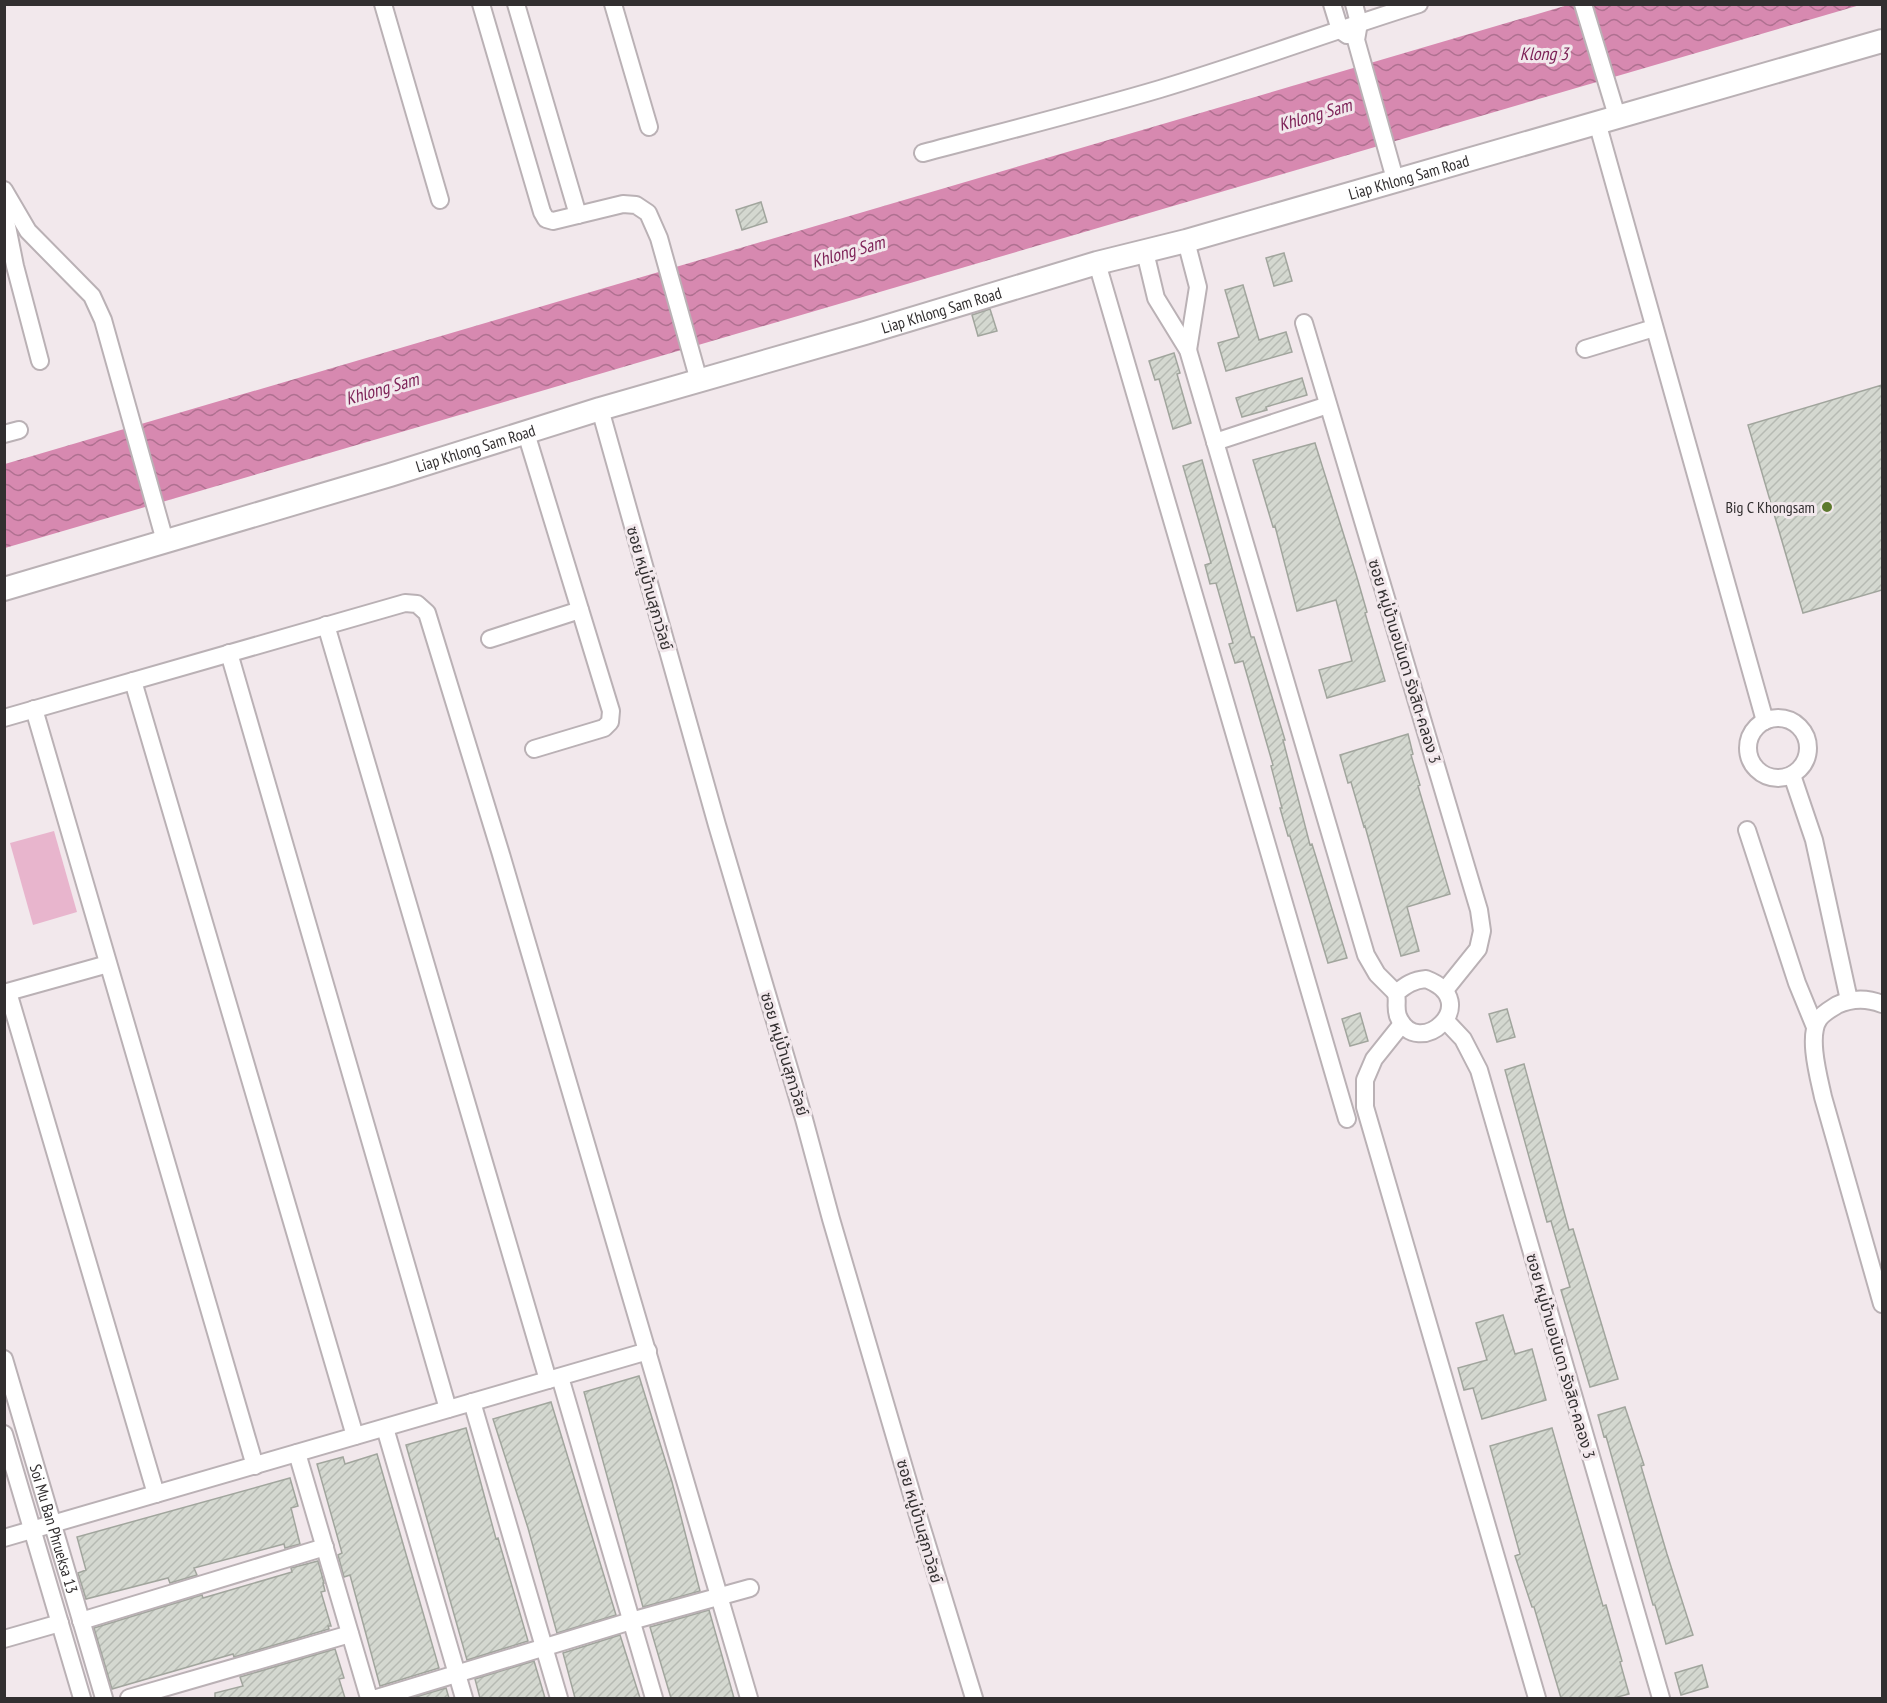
<svg xmlns="http://www.w3.org/2000/svg" width="1887" height="1703" font-family="'PT Sans Narrow','Noto Sans Thai',sans-serif">
  <defs>
    <pattern id="water-waves" width="16" height="10" patternUnits="userSpaceOnUse" patternTransform="scale(1.5)"><rect width="16" height="10" fill="#d789b0"/><path d="M0 5q4-4 8 0t8 0" fill="none" stroke="#af7090"/></pattern>
    <pattern id="building-hatch" width="6" height="6" patternUnits="userSpaceOnUse" patternTransform="scale(1.5)"><rect width="6" height="6" fill="#d4d8d0"/><path d="M-1 1l2-2M0 6l6-6M5 7l2-2" fill="none" stroke="#b6bab3"/></pattern>
  </defs>
  <rect width="100%" height="100%" fill="#f2e8ec"/>
  <path fill="#e8b5cd" d="M54,831L77,912L33,925L10,843Z"/>
  <path fill="url(#water-waves)" d="M1568,5H1860L5,548V464Z"/>
  <path fill="url(#building-hatch)" stroke="#a1a59d" stroke-width="1.5" d="M761,202L767,222L742,230L736,210Z
    M1284,253L1292,281L1274,286L1266,258Z
    M1243,285L1259,340L1286,332L1292,352L1226,371L1218,343L1239,337L1225,290Z
    M990,309L997,331L978,336L972,315Z
    M1174,353L1180,373L1177,374L1191,423L1173,429L1159,379L1155,380L1149,361Z
    M1302,378L1307,395L1266,407L1267,410L1242,417L1236,398Z
    M1882,385V590L1803,613L1748,425Z
    M1315,443L1356,574L1367,612L1365,613L1385,681L1327,698L1319,670L1352,661L1336,600L1297,611L1275,526L1273,527L1253,460Z
    M1202,460L1251,637H1254L1285,740H1283L1310,845L1312,844L1347,958L1328,963L1290,836H1288L1280,808H1282L1271,766L1273,765L1243,661L1235,663L1229,644L1233,643L1216,583L1210,584L1205,565L1211,563L1183,466Z
    M1408,734L1413,754L1411,755L1420,785L1418,786L1450,894L1407,907L1419,951L1401,956L1365,826L1364,827L1351,782L1348,783L1340,755Z
    M1507,1009L1515,1037L1497,1042L1489,1014Z
    M1360,1013L1368,1041L1350,1046L1342,1019Z
    M1524,1064L1569,1230L1573,1229L1618,1379L1590,1387L1561,1290L1570,1287L1551,1221L1547,1222L1505,1070Z
    M1503,1315L1515,1354L1532,1349L1546,1400L1482,1419L1473,1388L1464,1390L1458,1368L1487,1360L1476,1323Z
    M639,1376L672,1482L700,1591L643,1607L584,1392Z
    M551,1402L616,1615L557,1633L528,1528L493,1419Z
    M1625,1407L1644,1465L1641,1466L1667,1554L1693,1635L1666,1644L1655,1605H1653L1606,1436L1604,1437L1598,1415Z
    M466,1428L496,1539L498,1538L528,1641L467,1660L406,1445Z
    M1552,1428L1603,1606L1606,1605L1622,1661L1620,1662L1629,1694L1614,1698H1561L1534,1607H1532L1515,1556L1520,1554L1490,1446Z
    M377,1454L439,1668L380,1686L350,1575L344,1577L338,1555L342,1553L317,1464L343,1457L345,1464Z
    M290,1478L298,1506L291,1508L300,1544L285,1548L284,1544L194,1568L197,1575L170,1583L168,1578L86,1599L78,1573L86,1570L77,1537Z
    M318,1561L324,1583H323L325,1591L321,1592L331,1626H328L329,1629L234,1657L233,1654L112,1689L94,1628L202,1595L203,1598L292,1572L291,1568Z
    M709,1610L734,1698H671L650,1627Z
    M620,1635L640,1698H575L563,1653Z
    M335,1649L344,1678L339,1679L345,1698H215V1693L243,1686L240,1677Z
    M534,1661L545,1698H480L475,1679Z
    M1702,1665L1708,1687L1681,1695L1675,1673Z
    M446,1688L449,1698H412Z"/>
  <g fill="none" stroke-linecap="round" stroke-linejoin="round">
    <defs>
      <g id="street">
        <path d="M383,4L440,200"/>
        <path d="M481,4L542,212L546,219L553,221L623,204L636,205L648,213L659,238L699,381"/>
        <path d="M516,4L578,215"/>
        <path d="M613,4L649,127"/>
        <path d="M1332,4L1340,30L1347,35"/>
        <path d="M1354,4L1359,23L1356,40L1395,179"/>
        <path d="M1583,4L1617,116"/>
        <path d="M1597,122L1765,721"/>
        <path d="M923,153C1002,132 1082,112 1160,89C1247,63 1332,31 1419,4"/>
        <path d="M4,190L28,231L92,296L103,320L165,541"/>
        <path d="M4,211L15,266L40,361"/>
        <path d="M1186,241L1198,287L1188,350"/>
        <path d="M1145,252L1156,298L1188,350L1366,955L1377,974L1396,993"/>
        <path d="M1097,263L1347,1119"/>
        <path d="M1304,323L1479,910L1482,931L1478,949L1445,990"/>
        <path d="M1585,349L1654,328"/>
        <path d="M600,409L717,825L804,1119L831,1219L917,1512L974,1698"/>
        <path d="M526,433L611,711L610,722L604,728L534,749"/>
        <path d="M4,434L19,430"/>
        <path d="M1215,442L1328,405"/>
        <path d="M326,625L548,1380"/>
        <path d="M490,639L580,610"/>
        <path d="M229,653L448,1409"/>
        <path d="M133,681L355,1436"/>
        <path d="M34,709L255,1466"/>
        <path d="M4,718L405,603L417,604L427,613L500,851L749,1698"/>
        <circle cx="1778" cy="748" r="30"/>
        <path d="M1792,775L1814,840L1849,1000"/>
        <path d="M1747,830L1797,983L1815,1027"/>
        <path d="M1426,979C1486,1002 1417,1063 1398,1016C1395,1008 1398,1001 1396,993C1406,985 1413,980 1426,979Z"/>
        <path d="M8,992L156,1494"/>
        <path d="M4,993L108,964"/>
        <path d="M1882,1004C1867,998 1852,998 1837,1005C1831,1009 1823,1013 1819,1019C1807,1036 1819,1078 1823,1097L1882,1304"/>
        <path d="M1446,1021L1463,1039L1479,1070L1661,1698"/>
        <path d="M1402,1024L1374,1059L1365,1080V1107L1537,1698"/>
        <path id="s1" d="M4,1359L104,1698"/>
        <path d="M560,1377L654,1698"/>
        <path d="M472,1402L559,1698"/>
        <path d="M385,1428L464,1698"/>
        <path d="M4,1434L82,1698"/>
        <path d="M297,1453L369,1698"/>
        <path d="M4,1538L648,1351"/>
        <path d="M81,1621L325,1547"/>
        <path d="M4,1639L60,1623"/>
        <path d="M129,1698L350,1634"/>
        <path d="M377,1698L631,1621L750,1588"/>
      </g>
      <g id="secondary">
        <path id="s2" d="M4,589L390,475L600,409L865,333L1097,263L1186,241L1882,41"/>
      </g>
    </defs>
    <use href="#street" stroke="#bab1b5" stroke-width="20"/>
    <use href="#secondary" stroke="#bab1b5" stroke-width="26"/>
    <use href="#street" stroke="#fff" stroke-width="16"/>
    <use href="#secondary" stroke="#fff" stroke-width="22"/>
  </g>
  <circle fill="#5d792e" stroke="#f2e8ec" stroke-width="2" cx="1827" cy="507" r="6"/>
  <g text-anchor="middle" stroke-width="6" stroke-linejoin="round" paint-order="stroke">
    <g font-size="16" fill="#322f30" stroke="#f2e8ec">
      <text dy="6" stroke="none"><textPath href="#s2" startOffset="1464">Liap Khlong Sam Road</textPath></text>
      <text dy="6" stroke="none"><textPath href="#s2" startOffset="978">Liap Khlong Sam Road</textPath></text>
      <text dy="6" stroke="none"><textPath href="#s2" startOffset="492">Liap Khlong Sam Road</textPath></text>
      <text transform="translate(650 588) rotate(74)" y="6">ซอย หมู่บ้านสุภาวัลย์</text>
      <text transform="translate(1405 661) rotate(73)" y="6">ซอย หมู่บ้านอนันดา รังสิต-คลอง 3</text>
      <text transform="translate(785 1054) rotate(73)" y="6">ซอย หมู่บ้านสุภาวัลย์</text>
      <text transform="translate(1561 1356) rotate(74)" y="6">ซอย หมู่บ้านอนันดา รังสิต-คลอง 3</text>
      <text transform="translate(920 1521) rotate(74)" y="6">ซอย หมู่บ้านสุภาวัลย์</text>
      <text dy="6" stroke="none"><textPath href="#s1" startOffset="177">Soi Mu Ban Phrueksa 13</textPath></text>
    </g>
    <g font-size="16" fill="#322f30" stroke="#f2e8ec" text-anchor="end">
      <text x="1815" y="513">Big C Khongsam</text>
    </g>
    <g font-size="18" font-style="italic" fill="#7e2358" stroke="#f2e8ec">
      <text x="1544" y="60">Klong 3</text>
      <text transform="translate(1315 115) rotate(-16)" y="6">Khlong Sam</text>
      <text transform="translate(848 252) rotate(-16)" y="6">Khlong Sam</text>
      <text transform="translate(382 389) rotate(-16)" y="6">Khlong Sam</text>
    </g>
  </g>
  <rect width="1887" height="1703" fill="none" stroke="#322f30" stroke-width="12"/>
</svg>
